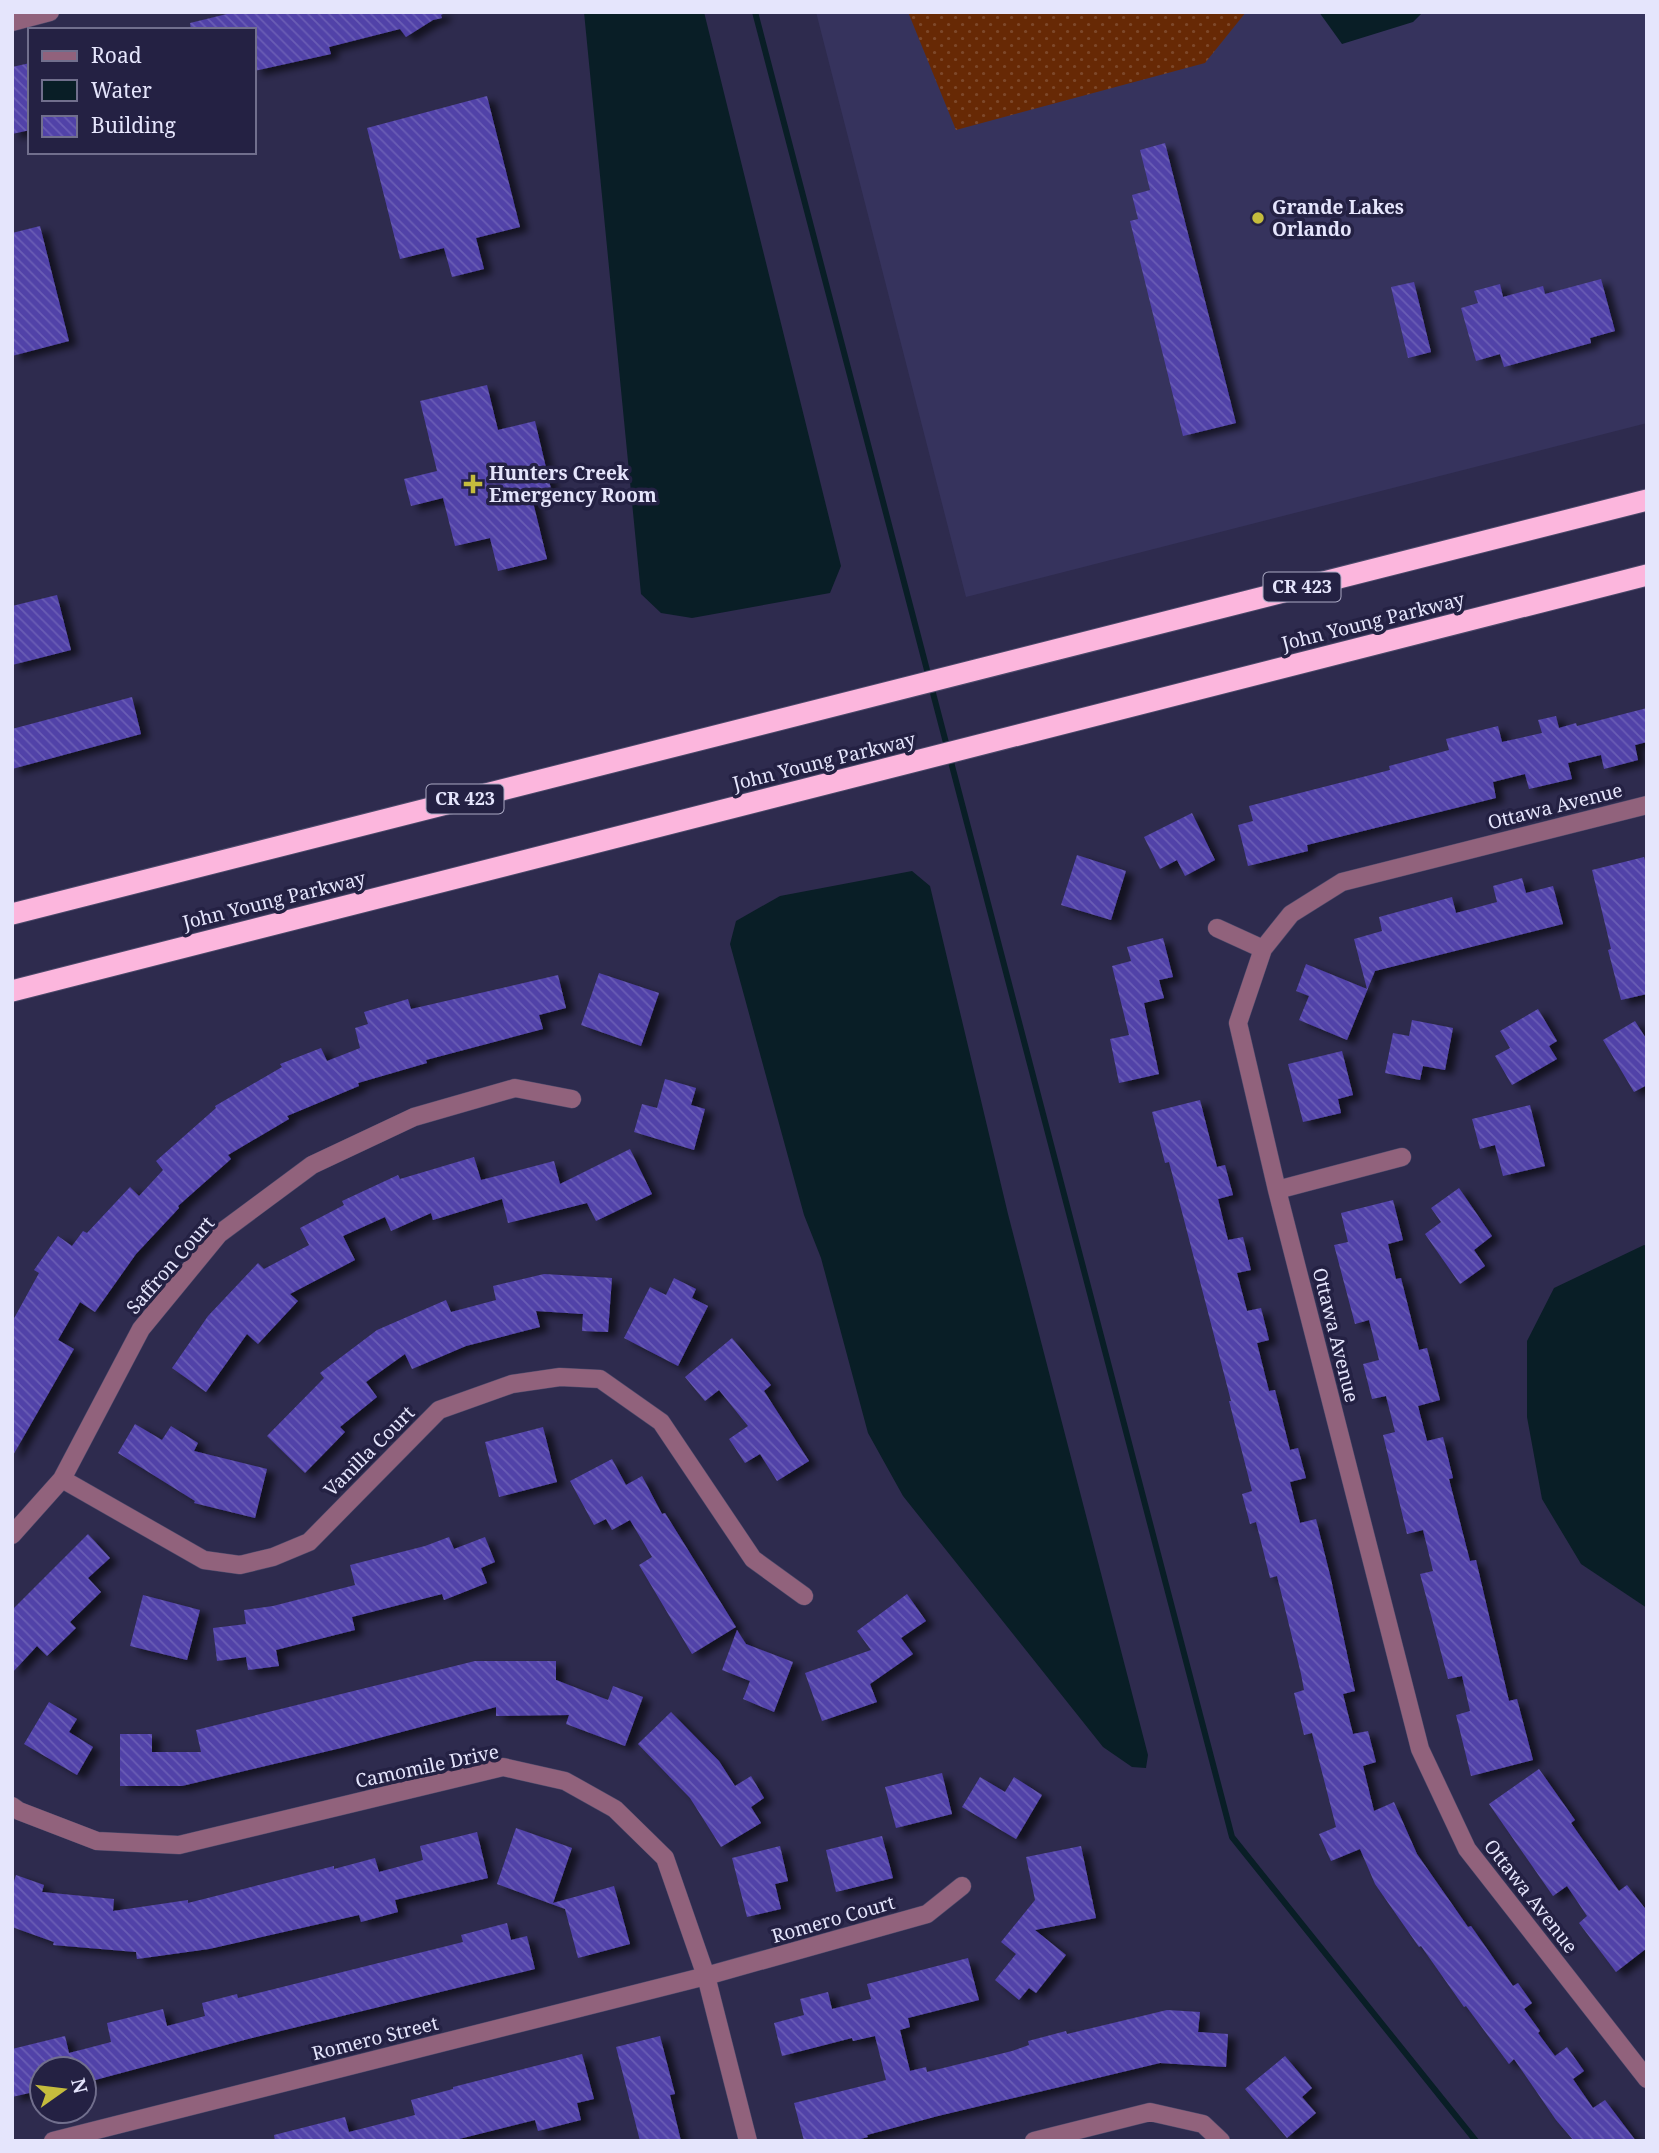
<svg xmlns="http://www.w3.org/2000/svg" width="1659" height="2153" font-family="'Noto Serif',serif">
  <defs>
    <pattern id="grass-dots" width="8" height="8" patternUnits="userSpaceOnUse" patternTransform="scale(1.75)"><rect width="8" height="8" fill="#672905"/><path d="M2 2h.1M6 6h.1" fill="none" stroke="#7d482a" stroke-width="1.8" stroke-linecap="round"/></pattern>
    <pattern id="building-back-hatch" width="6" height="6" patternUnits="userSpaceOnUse" patternTransform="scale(1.75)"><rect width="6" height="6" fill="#5142a8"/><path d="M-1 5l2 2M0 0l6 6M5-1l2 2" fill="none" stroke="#6a5db5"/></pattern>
    <filter id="shadow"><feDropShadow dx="8" dy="4.5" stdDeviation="3.5" flood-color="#0009"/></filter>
  </defs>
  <rect width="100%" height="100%" fill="#2e2b4e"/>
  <path fill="#36335d" d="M816,12H1647V423L966,597Z"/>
  <path fill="url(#grass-dots)" d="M908,12H1246L1205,63L956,130Z"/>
  <path fill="#091e26" d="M584,12H704L841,566L830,593L692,618L661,613L641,594Z
    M1319,12H1423L1413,22L1342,44Z
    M912,871L930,886L1008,1214L1148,1755L1146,1768L1132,1767L1103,1747L903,1496L868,1433L821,1258L804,1215L730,944L736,921L780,896Z
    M1644,1245L1647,1246V1608L1581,1564L1542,1499L1527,1417V1341L1554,1288Z"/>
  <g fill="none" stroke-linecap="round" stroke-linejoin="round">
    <path stroke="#091e26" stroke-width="6" d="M755,12L1232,1837L1476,2141"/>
  </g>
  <path fill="url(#building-back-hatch)" filter="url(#shadow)" d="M235,12H446L441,15L442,18L433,20L406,37L400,29L329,47L331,54L254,71V30H191L190,23Z
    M30,63V130L12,134V67Z
    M487,96L520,227L476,238L484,269L452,277L444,248L400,259L367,128Z
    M1165,143L1236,423L1183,436L1130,221L1138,219L1132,195L1150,190L1140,150Z
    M40,226L69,341L12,356V233Z
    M1601,279L1615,331L1590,338L1591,343L1504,367L1500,354L1476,361L1461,308L1478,303L1474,291L1500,284L1503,297L1543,286L1545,294Z
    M1414,282L1431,352L1408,358L1391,287Z
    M487,385L498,430L535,421L552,493L532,498L547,559L498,571L490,538L455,546L443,498L411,506L404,479L437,471L420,401Z
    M57,595L71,650L12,665V606Z
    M132,697L141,734L12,769V729Z
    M1647,708V742L1635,745L1638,760L1604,769L1601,755L1568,763L1572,779L1529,789L1525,774L1493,782L1496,798L1307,845L1308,851L1248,866L1238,825L1253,821L1249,806L1390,770L1389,766L1449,750L1446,739L1498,726L1502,742L1542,733L1538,720L1556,716L1559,728L1576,723L1577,726Z
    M1192,813L1215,860L1185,876L1177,860L1160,869L1144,837Z
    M1077,855L1126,871L1111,920L1061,905Z
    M1644,857L1647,867V994L1621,1000L1608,950L1611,949L1592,870Z
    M1522,878L1526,893L1553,886L1563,924L1375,971L1347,1040L1299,1020L1309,996L1296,991L1306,964L1367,989L1354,939L1382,931L1379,917L1452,897L1456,913L1497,902L1493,886Z
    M1163,938L1173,977L1159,980L1164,998L1144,1003L1159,1074L1119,1083L1110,1039L1129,1035L1112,966L1131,961L1127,947Z
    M599,973L659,993L641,1046L581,1025Z
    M558,975L566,1008L539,1015L543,1029L426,1060L427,1063L358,1083L359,1086L287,1116L289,1119L228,1155L231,1159L178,1206L179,1208L136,1254L95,1312L80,1302L58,1340L74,1349L12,1457V1322L39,1273L34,1270L58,1236L72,1246L83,1231L87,1233L130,1187L139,1196L163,1170L156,1161L216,1108L215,1106L282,1067L280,1064L321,1048L327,1061L360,1048L355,1028L368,1024L364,1012L408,999L411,1009Z
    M1538,1009L1557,1041L1549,1046L1557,1059L1512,1085L1495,1056L1510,1048L1500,1031Z
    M1412,1020L1453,1028L1445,1070L1423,1066L1420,1080L1385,1073L1393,1033L1409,1036Z
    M1635,1021L1647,1040V1085L1634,1092L1603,1040Z
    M1342,1051L1353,1095L1338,1099L1341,1113L1303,1122L1288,1064Z
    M665,1079L696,1088L691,1105L705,1109L694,1150L634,1132L642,1104L657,1108Z
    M1200,1100L1217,1167L1225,1165L1233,1195L1218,1199L1228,1240L1243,1237L1251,1270L1237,1273L1247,1311L1261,1308L1269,1340L1257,1343L1269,1391L1275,1390L1290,1450L1298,1448L1306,1478L1290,1482L1300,1523L1316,1519L1331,1579L1355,1691L1343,1694L1353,1734L1368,1731L1376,1762L1363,1766L1374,1811L1394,1802L1417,1854L1468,1927L1471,1926L1513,1986L1518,1983L1532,2003L1524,2009L1540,2031L1538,2033L1555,2056L1567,2047L1584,2071L1573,2079L1593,2108L1605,2100L1636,2141H1574L1556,2120L1514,2059L1509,2064L1466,2006L1464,2007L1421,1946L1419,1947L1375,1884L1360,1849L1331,1861L1319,1834L1336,1827L1312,1733L1304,1735L1294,1693L1304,1690L1301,1674L1277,1576L1270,1578L1256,1522L1250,1524L1242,1494L1252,1491L1229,1401H1231L1169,1162L1165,1163L1152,1112Z
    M1530,1105L1545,1166L1503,1176L1495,1145L1480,1149L1472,1119Z
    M630,1149L652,1194L596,1221L587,1203L508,1223L502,1199L433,1220L431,1213L391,1231L385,1217L343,1236L355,1260L290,1294L298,1301L258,1344L247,1334L206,1392L172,1368L208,1316L258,1263L264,1269L309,1245L300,1228L344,1205L342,1201L398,1175L400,1179L474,1157L481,1180L554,1161L560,1184Z
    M1459,1188L1492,1236L1474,1250L1485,1266L1460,1284L1425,1234L1441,1222L1431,1208Z
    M1393,1200L1403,1240L1388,1244L1396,1279L1401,1278L1419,1350L1427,1348L1440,1400L1418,1406L1427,1441L1443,1437L1453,1478L1449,1479L1470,1561L1476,1560L1509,1701L1517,1699L1533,1760L1471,1776L1456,1715L1470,1711L1462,1676L1448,1679L1420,1574L1433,1571L1423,1530L1407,1534L1383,1435L1395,1432L1386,1396L1372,1399L1363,1364L1379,1360L1369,1320L1355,1324L1334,1245L1348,1242L1341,1213Z
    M544,1274L612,1278L608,1332L582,1331L583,1314L536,1311L540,1327L466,1346L412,1369L405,1354L366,1382L377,1397L340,1427L345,1432L305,1473L267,1436L324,1378L320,1373L377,1330L446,1300L451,1312L496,1300L493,1286Z
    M674,1278L696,1289L692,1298L708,1306L678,1366L624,1338L650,1287L666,1295Z
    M732,1338L771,1385L764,1391L809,1461L777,1481L760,1454L745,1463L729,1439L748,1426L719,1390L705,1401L685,1377Z
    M135,1424L162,1440L171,1426L198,1443L194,1451L267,1469L255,1518L194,1503L195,1501L118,1453Z
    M543,1427L557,1482L499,1497L485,1442Z
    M612,1459L626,1485L642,1476L662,1514L665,1513L736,1627L692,1654L639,1565L652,1557L630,1520L612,1530L606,1519L594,1525L570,1481Z
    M88,1534L110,1558L88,1578L101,1592L70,1622L76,1628L47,1656L37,1646L12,1673V1610Z
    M449,1537L454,1549L485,1537L495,1562L481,1568L487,1583L444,1600L442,1594L352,1617L355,1630L276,1650L279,1666L248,1670L246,1657L217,1661L213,1628L246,1624L244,1610L273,1606L355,1585L350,1565L425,1546Z
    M907,1594L926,1621L901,1638L913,1654L870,1684L877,1702L822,1721L805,1673L871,1650L857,1631Z
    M143,1595L200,1610L187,1660L130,1646Z
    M737,1630L746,1644L793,1662L774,1712L743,1699L750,1681L722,1670Z
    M475,1661H556V1680L608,1700L613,1686L643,1697L625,1746L566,1724L569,1715L496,1716V1707L341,1748L182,1786H120V1734H152V1752H201L196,1730Z
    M49,1702L77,1719L69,1732L93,1747L77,1775L24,1744Z
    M671,1712L719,1761L735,1786L751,1776L764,1798L751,1807L761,1823L721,1847L690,1798L638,1744Z
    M1539,1769L1575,1820L1571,1823L1619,1891L1627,1885L1647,1911V1948L1616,1972L1579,1923L1587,1916L1567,1886L1553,1896L1489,1804Z
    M942,1773L952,1814L896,1828L885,1787Z
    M980,1777L1005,1792L1014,1777L1042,1795L1016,1839L962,1807Z
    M516,1828L572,1848L553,1903L614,1886L630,1944L578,1958L565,1909L497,1884Z
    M477,1832L488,1878L395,1900L398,1912L361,1922L359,1915L209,1949L137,1959L136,1952L53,1945L54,1942L12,1927V1887L16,1875L44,1885L42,1892L114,1899L113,1911L188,1900V1903L334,1866V1869L375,1858L379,1872L423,1860L420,1846Z
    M882,1836L893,1878L836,1892L826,1850Z
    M780,1846L788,1881L775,1884L781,1909L747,1917L732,1858Z
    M1081,1846L1096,1918L1035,1930L1066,1955L1036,1993L1029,1988L1019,2000L995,1980L1016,1954L1001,1942L1035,1900L1026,1857Z
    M507,1923L511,1940L527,1936L535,1969L248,2039L84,2083V2069H42V2090L12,2097V2049L65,2036L69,2053L111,2042L107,2023L163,2009L167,2026L205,2016L202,2003L237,1994L238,1998L463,1942L461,1935Z
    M968,1958L979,2000L908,2018L910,2027L900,2030L910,2071L926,2067L927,2072L1012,2051L1029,2045L1028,2041L1066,2031L1067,2034L1167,2010L1200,2012L1198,2032L1228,2034L1226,2067L1160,2063L938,2116L867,2135L868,2137L853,2141H804L794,2103L886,2080L875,2036L853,2041L852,2038L782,2056L774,2023L804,2015L800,1999L828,1992L832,2009L871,1999L867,1984Z
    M660,2036L675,2094L670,2095L681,2141H640L616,2047Z
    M582,2054L594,2099L577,2103L581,2120L538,2131L535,2120L451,2141H275L274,2135L345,2117L349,2132L415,2115L411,2100L453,2089V2087Z
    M1285,2056L1312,2088L1302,2097L1316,2113L1287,2138L1245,2089Z"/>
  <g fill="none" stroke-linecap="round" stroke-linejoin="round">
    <defs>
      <path id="minor" d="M12,22L50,12
        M1647,805L1342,882L1291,914L1263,949L1238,1023L1277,1190L1420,1749L1467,1849L1647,2079
        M1217,928L1263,949
        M1277,1190L1402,1157
        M62,1479L204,1560L240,1565L273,1557L309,1542L439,1410L512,1384L560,1377L600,1379L661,1422L753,1559L804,1596
        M12,1535L62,1479L141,1329L219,1234L312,1165L414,1117L515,1088L572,1099
        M12,1806L19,1811L97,1841L179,1845L503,1767L565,1781L615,1809L665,1858L706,1976L748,2141
        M53,2141L706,1976L927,1914L962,1886
        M1034,2141L1150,2112L1203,2124L1221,2141"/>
      <path id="highway" d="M12,914L1647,500
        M12,991L1647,575"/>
    </defs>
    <use href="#minor" stroke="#4b496a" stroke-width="19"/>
    <use href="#highway" stroke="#4b496a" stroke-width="23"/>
    <use href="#minor" stroke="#91627c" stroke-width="18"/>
    <use href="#highway" stroke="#fcb6dd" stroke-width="21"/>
  </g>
  <g fill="#c5bc3d" stroke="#242143" stroke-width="2.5">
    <circle cx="1258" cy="218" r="7"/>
    <path d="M469.5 473.5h7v7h7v7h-7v7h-7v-7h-7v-7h7z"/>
  </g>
  <g text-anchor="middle" stroke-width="7" stroke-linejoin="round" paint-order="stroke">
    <g fill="#242143" stroke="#abaac4" stroke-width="2">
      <rect x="1263.5" y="572.5" width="77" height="29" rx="5"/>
      <rect x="426.5" y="784.5" width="77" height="29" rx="5"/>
    </g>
    <g font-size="18" font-weight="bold" fill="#e5e5fc">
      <text x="1302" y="593">CR 423</text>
      <text x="465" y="805">CR 423</text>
    </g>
    <g font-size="19" font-weight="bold" fill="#e5e5fc" stroke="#242143" text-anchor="start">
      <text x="1272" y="214">Grande Lakes<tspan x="1272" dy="22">Orlando</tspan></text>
      <text x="489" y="480">Hunters Creek<tspan x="489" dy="22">Emergency Room</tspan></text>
    </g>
    <g font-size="19" fill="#e5e5fc" stroke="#242143">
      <text transform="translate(1373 621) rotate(-14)" y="7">John Young Parkway</text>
      <text transform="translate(824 761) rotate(-14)" y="7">John Young Parkway</text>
      <text transform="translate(1555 806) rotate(-14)" y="7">Ottawa Avenue</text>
      <text transform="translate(274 900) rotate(-14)" y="7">John Young Parkway</text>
      <text transform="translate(170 1265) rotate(-49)" y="7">Saffron Court</text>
      <text transform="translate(1336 1335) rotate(76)" y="7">Ottawa Avenue</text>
      <text transform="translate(369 1451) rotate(-45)" y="7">Vanilla Court</text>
      <text transform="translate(427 1766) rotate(-12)" y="7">Camomile Drive</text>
      <text transform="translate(1531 1896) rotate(52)" y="7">Ottawa Avenue</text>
      <text transform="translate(833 1919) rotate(-16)" y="7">Romero Court</text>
      <text transform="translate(375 2038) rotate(-14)" y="7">Romero Street</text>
    </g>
  </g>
  <rect width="1659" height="2153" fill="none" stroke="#e5e5fc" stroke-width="28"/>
  <rect x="28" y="28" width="228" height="126" fill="#242143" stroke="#716f8d" stroke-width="2"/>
  <rect x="42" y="51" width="35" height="10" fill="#91627c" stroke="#716f8d" stroke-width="2"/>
  <text x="91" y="63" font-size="21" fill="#e5e5fc">Road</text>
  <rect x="42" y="80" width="35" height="21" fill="#091e26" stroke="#716f8d" stroke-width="2"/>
  <text x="91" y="98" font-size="21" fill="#e5e5fc">Water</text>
  <rect x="42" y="116" width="35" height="21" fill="url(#building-back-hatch)" stroke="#716f8d" stroke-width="2"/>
  <text x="91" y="133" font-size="21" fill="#e5e5fc">Building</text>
  <g transform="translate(63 2090) rotate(76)"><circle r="33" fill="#242143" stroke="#716f8d" stroke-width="2"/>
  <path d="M0-5L12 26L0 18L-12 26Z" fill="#c5bc3d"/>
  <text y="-10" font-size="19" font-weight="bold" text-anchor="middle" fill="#e5e5fc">N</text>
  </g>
</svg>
